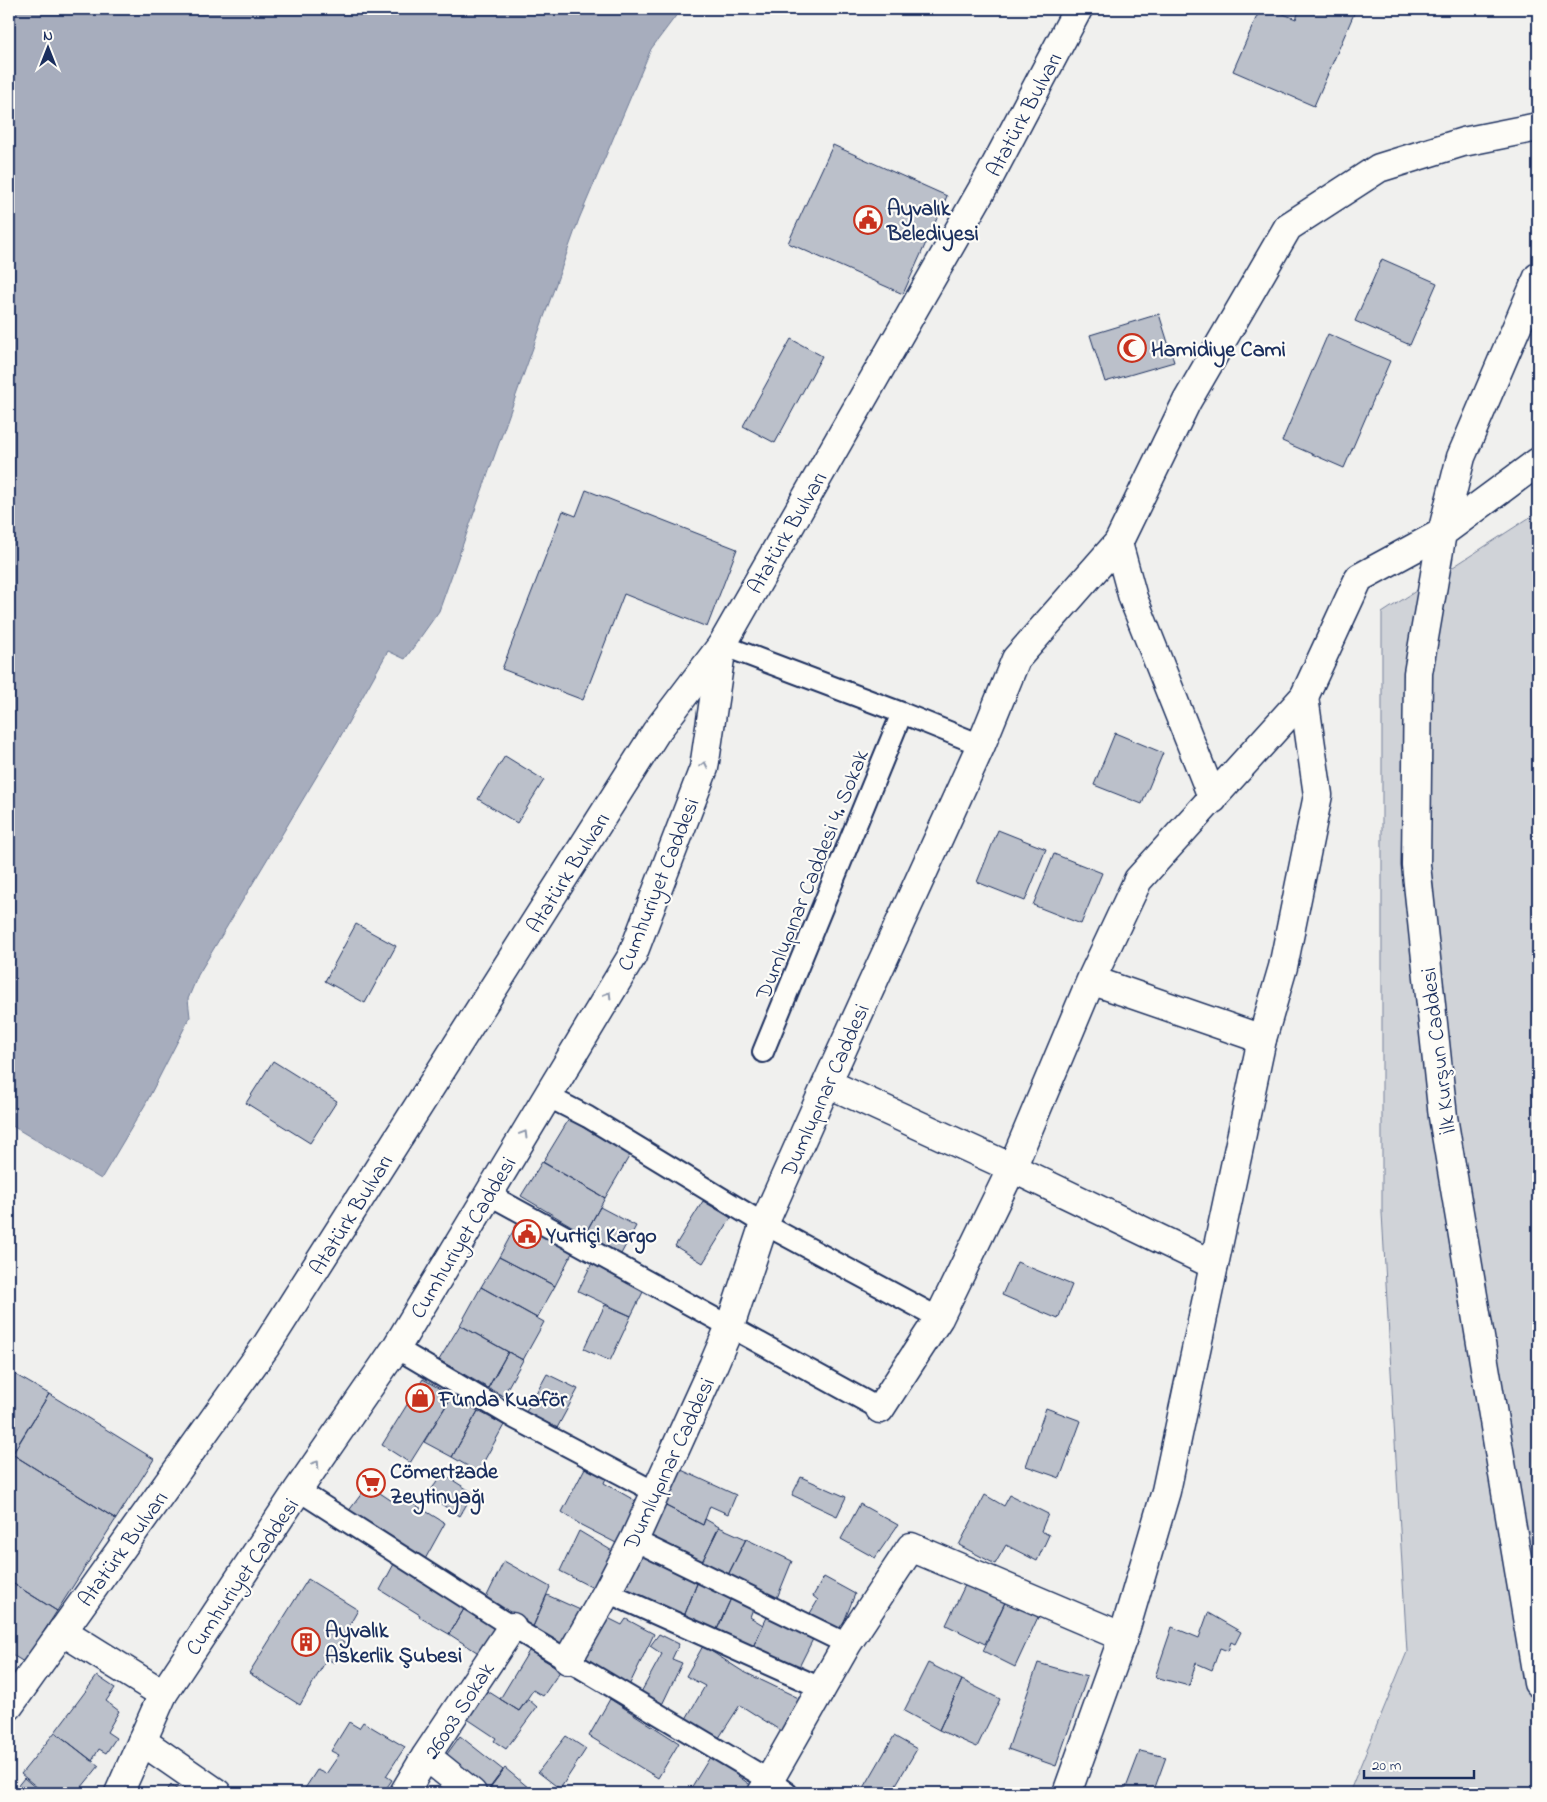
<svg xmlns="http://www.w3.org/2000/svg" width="1547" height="1802" font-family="'Indie Flower',sans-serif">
  <rect width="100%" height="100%" fill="#f0f0ee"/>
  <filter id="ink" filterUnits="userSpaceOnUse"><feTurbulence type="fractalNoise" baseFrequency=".02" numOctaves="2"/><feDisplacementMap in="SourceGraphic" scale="10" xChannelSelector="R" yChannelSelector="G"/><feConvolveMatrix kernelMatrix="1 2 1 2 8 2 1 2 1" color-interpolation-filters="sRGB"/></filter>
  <g filter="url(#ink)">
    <path fill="#d0d3d8" stroke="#76819b" d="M1538,512V1793H1349L1407,1652L1382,1213V613Z"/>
    <path fill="#a7adbd" stroke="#6f7b97" d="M9,9H681L651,49L579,219L439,611L405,659L388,651L339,739L198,975L188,999L190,1017L145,1105L101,1179L9,1124Z"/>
    <path fill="#bbc0ca" stroke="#1b2f5e" d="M1260,9H1271L1296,19L1300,9H1356L1314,106L1233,71Z
      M833,145L947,196L903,294L788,243Z
      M1382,259L1437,283L1410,345L1355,321Z
      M1159,314L1174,362L1105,382L1090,335Z
      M1328,334L1390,361L1344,468L1282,441Z
      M791,339L822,356L775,443L743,426Z
      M586,490L737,549L707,627L624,594L583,700L502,669L563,511L576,516Z
      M1115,733L1163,753L1142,804L1094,785Z
      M505,756L544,780L517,823L478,799Z
      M998,830L1046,849L1025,901L977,882Z
      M1054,854L1102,873L1081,924L1033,905Z
      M356,924L396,946L365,1003L325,981Z
      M273,1061L337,1101L310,1143L246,1103Z
      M569,1119L630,1155L605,1198L543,1162Z
      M542,1162L605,1198L585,1234L521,1196Z
      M703,1201L731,1218L703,1263L675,1246Z
      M600,1207L636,1226L621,1254L585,1234Z
      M519,1220L573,1251L555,1286L499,1257Z
      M499,1257L555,1286L537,1318L481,1287Z
      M1017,1262L1072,1285L1058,1319L1002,1295Z
      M592,1263L644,1290L631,1316L578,1291Z
      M481,1287L544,1322L523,1360L460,1325Z
      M605,1305L631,1316L610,1361L584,1349Z
      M460,1325L508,1352L488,1388L439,1360Z
      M508,1352L523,1360L503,1396L488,1388Z
      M9,1371L49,1394L9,1460Z
      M547,1374L578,1389L557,1428L526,1412Z
      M423,1379L452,1396L410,1463L382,1445Z
      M49,1394L154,1459L116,1519L12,1454Z
      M452,1396L478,1411L452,1457L424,1442Z
      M1046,1408L1081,1421L1060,1478L1026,1466Z
      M478,1411L504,1425L478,1472L452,1457Z
      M12,1454L116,1519L57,1611L9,1581V1460Z
      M585,1468L606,1478L604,1483L641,1504L620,1545L581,1525L562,1512Z
      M677,1468L736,1495L728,1514L710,1506L703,1525L662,1504Z
      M443,1474L473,1493L460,1516L427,1495Z
      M801,1477L846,1497L837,1516L792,1495Z
      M368,1485L392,1501L396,1493L445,1523L424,1561L400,1545L401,1543L373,1525L370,1529L348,1512Z
      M985,1495L1004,1506L1010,1495L1048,1514L1041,1531L1049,1535L1037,1561L1006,1545L995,1564L959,1545Z
      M662,1504L703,1525L705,1519L719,1527L702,1562L685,1554L684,1558L646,1542Z
      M860,1504L898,1525L875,1558L841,1539Z
      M719,1527L746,1539L728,1575L702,1562Z
      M579,1531L614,1552L597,1590L560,1571Z
      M746,1539L792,1561L777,1598L728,1575Z
      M640,1554L690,1579L698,1581L683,1619L625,1590Z
      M504,1561L550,1587L532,1629L486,1598Z
      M395,1562L418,1579L464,1609L449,1634L419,1617L420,1615L380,1590Z
      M824,1577L855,1594L841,1629L809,1615L818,1600L813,1596Z
      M308,1579L358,1610L341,1640L347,1644L335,1663L327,1659L300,1705L249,1673Z
      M968,1579L1007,1598L985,1644L946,1625Z
      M9,1581L57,1611L24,1662L9,1653Z
      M698,1581L732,1596L715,1634L683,1619Z
      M547,1595L587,1613L569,1651L532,1629Z
      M732,1596L754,1606L750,1617L763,1625L751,1651L715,1634Z
      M1007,1598L1039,1615L1015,1667L983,1651Z
      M464,1609L496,1629L480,1654L449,1634Z
      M769,1613L815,1635L796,1673L751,1651Z
      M1208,1613L1241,1632L1235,1644L1231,1642L1228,1651L1220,1648L1212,1670L1196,1663L1189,1686L1155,1677L1172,1627L1199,1638Z
      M606,1617L622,1625L626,1619L654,1634L626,1692L583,1663Z
      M659,1634L679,1644L672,1659L682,1663L660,1709L640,1694L662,1654L650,1646Z
      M703,1646L742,1671L809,1703L789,1736L740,1705L715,1744L683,1724L705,1686L686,1676Z
      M529,1651L561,1670L543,1696L533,1690L519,1711L500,1699Z
      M928,1663L962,1680L939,1730L904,1711Z
      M1038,1663L1087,1677L1056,1766L1008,1749Z
      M97,1676L115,1688L106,1701L119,1711L107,1732L116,1738L106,1753L99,1749L92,1761L55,1732Z
      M962,1680L1000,1699L977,1747L939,1730Z
      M486,1690L519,1711L528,1699L537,1707L506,1749L494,1741L496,1738L466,1718Z
      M610,1699L679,1743L658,1778L589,1736Z
      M349,1722L359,1728L363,1722L405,1747L386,1776L392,1780L383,1793H302L317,1770L326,1774L339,1755L331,1751Z
      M55,1732L99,1766L77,1793H44L21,1774Z
      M460,1736L503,1770L486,1793H483L442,1761Z
      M566,1736L586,1749L560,1789L538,1772Z
      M894,1736L917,1749L891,1793H861Z
      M1140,1751L1166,1757L1153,1793H1124Z
      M710,1757L739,1774L738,1776L756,1789L753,1793H688Z
      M505,1768L535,1793H486Z
      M24,1778L42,1793H12Z
      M171,1785L182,1793H165Z"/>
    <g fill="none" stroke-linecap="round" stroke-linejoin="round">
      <defs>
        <path id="service" d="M722,645L902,713L981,745
          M763,1052L902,713
          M547,1096L588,1117L764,1224L939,1318
          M488,1194L880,1409
          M396,1348L516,1419L655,1492
          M298,1490L512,1627L769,1780L787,1793
          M634,1540L847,1644
          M607,1592L821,1688"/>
        <path id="pedestrian" d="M1118,543L1187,401L1288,227L1379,168L1463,142L1538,127"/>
        <path id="minor" d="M1118,543L1133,598L1213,799
          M1091,980L1262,1039
          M827,1083L1012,1168L1214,1265
          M880,1409L939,1318L1012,1168L1091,980L1138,880L1304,697L1359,578L1442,533L1461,457L1538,277
          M62,1631L163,1694
          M568,1660L607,1592L634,1540L713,1366L730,1326L764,1224L827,1083L981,745L1016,659L1118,543
          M142,1741L217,1793
          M426,1756L472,1793
          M404,1793L426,1756L512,1627
          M762,1793L847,1644L911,1547L1123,1637"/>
        <path id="tertiary" d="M1538,462L1442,533L1418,673L1416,865L1443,1117L1538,1683
          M1067,1793L1123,1637L1166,1491L1262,1039L1283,967L1318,795L1304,697"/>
        <path id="secondary" d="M119,1793L163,1694L298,1490L396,1348L632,956L704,768L722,645"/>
        <path id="primary" d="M9,1706L266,1346L656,732L722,645L991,174L1078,9"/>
      </defs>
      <use href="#service" stroke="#1b2f5e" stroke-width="24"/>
      <use href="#pedestrian" stroke="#1b2f5e" stroke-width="31"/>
      <use href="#minor" stroke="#1b2f5e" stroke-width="31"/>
      <use href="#tertiary" stroke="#1b2f5e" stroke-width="31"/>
      <use href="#secondary" stroke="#1b2f5e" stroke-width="31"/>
      <use href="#primary" stroke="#1b2f5e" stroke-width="31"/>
      <use href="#service" stroke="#fdfcf7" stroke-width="20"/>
      <use href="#pedestrian" stroke="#fdfcf7" stroke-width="28"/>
      <use href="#minor" stroke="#fdfcf7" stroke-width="28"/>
      <use href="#tertiary" stroke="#fdfcf7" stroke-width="28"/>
      <use href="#secondary" stroke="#fdfcf7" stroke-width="28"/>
      <use href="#primary" stroke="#fdfcf7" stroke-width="28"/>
    </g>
    <defs><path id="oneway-chevron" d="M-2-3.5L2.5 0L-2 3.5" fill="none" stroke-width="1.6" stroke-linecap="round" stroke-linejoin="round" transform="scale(1.25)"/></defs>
    <g stroke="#8c96aa">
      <use href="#oneway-chevron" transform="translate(704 765) rotate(-78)"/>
      <use href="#oneway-chevron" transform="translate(608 995) rotate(-59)"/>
      <use href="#oneway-chevron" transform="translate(524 1134) rotate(-59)"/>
      <use href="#oneway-chevron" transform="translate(316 1464) rotate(-56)"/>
    </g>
  </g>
  <defs>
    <symbol id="civic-ring" viewBox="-11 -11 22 22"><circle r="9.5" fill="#fdfcf7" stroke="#c8321e" stroke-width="1.5"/><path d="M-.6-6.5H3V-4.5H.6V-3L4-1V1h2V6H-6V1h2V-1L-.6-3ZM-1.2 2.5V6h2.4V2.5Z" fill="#c8321e"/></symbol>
    <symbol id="mosque-ring" viewBox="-11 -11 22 22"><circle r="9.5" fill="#fdfcf7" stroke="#c8321e" stroke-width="1.5"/><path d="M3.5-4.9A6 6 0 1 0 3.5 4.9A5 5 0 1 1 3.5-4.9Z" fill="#c8321e"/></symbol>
    <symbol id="shop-ring" viewBox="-11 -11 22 22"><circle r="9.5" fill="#fdfcf7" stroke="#c8321e" stroke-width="1.5"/><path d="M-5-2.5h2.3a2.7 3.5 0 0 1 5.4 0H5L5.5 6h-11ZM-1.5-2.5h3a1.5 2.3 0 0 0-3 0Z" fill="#c8321e"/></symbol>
    <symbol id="supermarket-ring" viewBox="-11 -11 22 22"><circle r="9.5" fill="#fdfcf7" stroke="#c8321e" stroke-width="1.5"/><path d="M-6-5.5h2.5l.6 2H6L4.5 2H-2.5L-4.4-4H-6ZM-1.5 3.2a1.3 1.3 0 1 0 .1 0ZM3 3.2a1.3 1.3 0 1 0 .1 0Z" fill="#c8321e"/></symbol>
    <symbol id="building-ring" viewBox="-11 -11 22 22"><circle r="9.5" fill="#fdfcf7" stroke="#c8321e" stroke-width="1.5"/><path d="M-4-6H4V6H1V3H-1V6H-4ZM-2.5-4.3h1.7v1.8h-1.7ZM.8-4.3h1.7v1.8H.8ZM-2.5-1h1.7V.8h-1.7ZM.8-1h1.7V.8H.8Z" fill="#c8321e"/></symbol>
  </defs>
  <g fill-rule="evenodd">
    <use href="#civic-ring" x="852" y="204" width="32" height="32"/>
    <use href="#mosque-ring" x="1116" y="332" width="32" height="32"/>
    <use href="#civic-ring" x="511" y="1218" width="32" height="32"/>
    <use href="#shop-ring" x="404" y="1382" width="32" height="32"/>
    <use href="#supermarket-ring" x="355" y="1467" width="32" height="32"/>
    <use href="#building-ring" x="290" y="1626" width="32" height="32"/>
  </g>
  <g text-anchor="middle" stroke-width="4.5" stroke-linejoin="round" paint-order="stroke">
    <g font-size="22" fill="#1b2f5e" stroke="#fdfcf7">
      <text transform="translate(1023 114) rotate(-62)" y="8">Atatürk Bulvarı</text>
      <text transform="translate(786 532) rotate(-60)" y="8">Atatürk Bulvarı</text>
      <text transform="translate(567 872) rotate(-58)" y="8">Atatürk Bulvarı</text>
      <text transform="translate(811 874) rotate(-68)" y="8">Dumlupınar Caddesi 4. Sokak</text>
      <text transform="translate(657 884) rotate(-68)" y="8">Cumhuriyet Caddesi</text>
      <text transform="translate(1437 1051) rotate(-97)" y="8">İlk Kurşun Caddesi</text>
      <text transform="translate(824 1090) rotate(-66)" y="8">Dumlupınar Caddesi</text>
      <text transform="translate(350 1214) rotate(-58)" y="8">Atatürk Bulvarı</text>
      <text transform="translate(462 1237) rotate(-59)" y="8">Cumhuriyet Caddesi</text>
      <text transform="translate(668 1463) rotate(-65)" y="8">Dumlupınar Caddesi</text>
      <text transform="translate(122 1548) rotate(-54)" y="8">Atatürk Bulvarı</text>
      <text transform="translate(241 1576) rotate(-56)" y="8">Cumhuriyet Caddesi</text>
      <text transform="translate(458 1710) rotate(-57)" y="8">26003 Sokak</text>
    </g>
    <g font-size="22" font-weight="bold" fill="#1b2f5e" stroke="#fdfcf7" text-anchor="start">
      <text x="887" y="215">Ayvalık<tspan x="887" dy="25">Belediyesi</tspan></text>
      <text x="1151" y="356">Hamidiye Cami</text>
      <text x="546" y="1242">Yurtiçi Kargo</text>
      <text x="439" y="1406">Funda Kuaför</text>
      <text x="390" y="1478">Cömertzade<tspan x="390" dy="25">Zeytinyağı</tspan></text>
      <text x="325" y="1637">Ayvalık<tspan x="325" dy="25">Askerlik Şubesi</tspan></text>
    </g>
  </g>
  <rect width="1547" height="1802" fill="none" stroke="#fdfcf7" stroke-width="30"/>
  <rect x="15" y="15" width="1517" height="1772" fill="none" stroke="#1b2f5e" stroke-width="2" filter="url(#ink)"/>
  <g transform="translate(48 48)" stroke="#fdfcf7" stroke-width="4" paint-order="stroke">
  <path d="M0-4L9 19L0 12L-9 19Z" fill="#1b2f5e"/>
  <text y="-8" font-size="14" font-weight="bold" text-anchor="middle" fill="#1b2f5e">N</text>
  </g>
  <path d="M1364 1770v8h110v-8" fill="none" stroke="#1b2f5e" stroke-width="2.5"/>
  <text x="1372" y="1770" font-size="15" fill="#1b2f5e" stroke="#fdfcf7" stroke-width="4" paint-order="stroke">20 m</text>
</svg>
